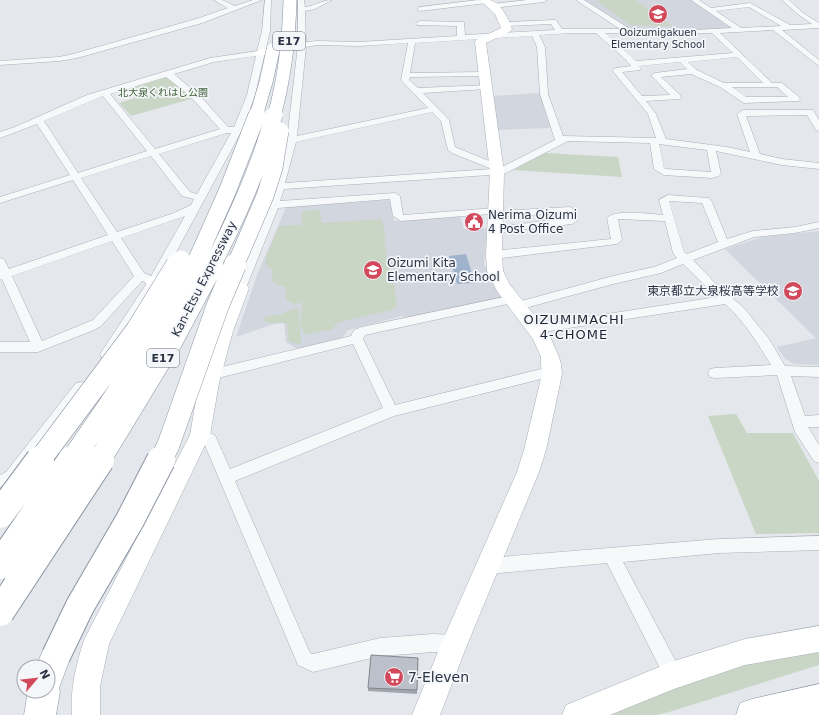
<svg xmlns="http://www.w3.org/2000/svg" width="819" height="715" font-family="'DejaVu Sans','Noto Sans JP',sans-serif">
  <rect width="100%" height="100%" fill="#e4e7ec"/>
  <path fill="#d2d6de" d="M582,0H691L733,29L695,30H630Z
    M540,93L550,128L498,130L492,96Z
    M387,200L390,201L394,221L460,216L464,229L487,228L484,265L504,295L501,298L409,318L402,316L348,330L342,338L297,349L286,342L284,323L274,324L236,337L257,275L286,207Z
    M819,231V365L794,364L785,359L777,347L816,338L725,249L762,237Z"/>
  <path fill="#c9d6c5" d="M603,0H636L672,26L630,25L597,1Z
    M164,77H169L194,98L131,116L119,103L135,98L127,89Z
    M544,153L618,157L622,177L513,170Z
    M320,210L321,223L382,219L386,240H384L390,273H393L397,306L391,310L337,323L333,329L304,335L301,326L302,302L296,304L286,301L285,287L276,284L272,280L273,271L265,264L267,255L279,226L301,225L302,211Z
    M294,309H298L299,312L301,343L299,345L289,341L287,324C279,320 271,326 264,321L265,317L278,315Z
    M736,414L747,433H793L819,481V533L756,534L708,416Z
    M819,651V665L669,712L656,715H603L740,665Z"/>
  <path fill="#9fb4cc" d="M466,254L475,283L457,284L449,256Z"/>
  <g fill="none" stroke-linecap="round" stroke-linejoin="round">
    <defs>
      <path id="street" d="M214,0H222L235,6L253,0H262L202,23L77,58L59,61L0,65V61L59,57L73,54L196,19L228,8Z
        M265,0H271L270,31L255,95L242,130L160,282L111,357L106,359L101,357L100,354L147,283L142,281L101,326L94,330L38,352H0V342H30L2,279L0,280V258L4,259L9,269L108,235L73,180L0,203V197L70,175L37,124L0,138V132L15,127L87,95L210,58L257,51L262,31ZM256,56L247,95L234,127H228L202,98L174,74L214,62ZM166,77L189,95L220,129L155,149L110,94ZM103,96L147,151L78,173L44,121ZM227,133H231L197,194L190,192L159,154ZM151,156L182,196L194,199L191,205L174,213L117,232L81,178ZM185,216L151,276L144,273L121,238ZM112,241L134,276L93,320L42,341L12,276Z
        M298,0H304L305,7C315,6 322,0 332,0L315,9L305,11L306,42L317,41L359,42L457,36V26L417,25L416,23L420,21L464,22L465,35L555,30L551,24L506,26L502,24L506,22L553,20H556L562,29H620L576,0H584L630,29L694,30L732,28L691,0H699L711,8L750,3L790,25L812,24L799,15L782,0H789L803,13L819,23V28L782,30L819,60V66L773,30L720,33L772,83H782L799,97L800,99L799,101L744,103L720,87L691,74L661,77L680,95L681,97L680,99L646,101L656,114L666,139L727,147L750,152L737,114L743,110H813L819,120V131L816,130L807,115L746,116L760,154L782,159L819,163V169L782,165L716,151L721,174L719,176L712,178L664,175L654,169L650,143L568,141L504,174L284,189L280,201L395,193L400,196L403,215L495,208L500,211L570,207L575,210L577,221L572,224L495,233L491,232L490,230L491,228L566,218L565,213L495,217L490,214L401,221L393,216L390,199L278,208L246,288L244,291H236L234,288L269,205L287,140L298,45ZM749,7L781,26L741,28L716,11ZM573,33H596L626,60L631,66L616,68L612,70L648,114L656,138L563,136L548,94L545,47L539,35ZM605,33H712L733,53L636,61ZM532,36L537,47L540,94L555,140L500,168L499,165L455,147L449,120L423,93L486,89H489L490,87L489,85L418,88L409,80L410,77L484,76L488,74L484,72L410,73L415,43ZM408,43L401,80L428,108L297,136L306,47L317,45L359,46ZM737,57L763,83H724L697,70L688,62ZM680,62L687,69L655,73L651,75L670,95L642,96L622,72L640,70L641,68L639,66ZM732,87H777L788,97H746ZM432,112L441,121L448,150L452,153L492,169L285,183L296,142ZM659,144L707,150L711,172L666,169L664,168Z
        M478,0L490,1L487,3L420,11L417,9L420,7Z
        M527,0H547L544,2L493,8L490,6L493,4Z
        M668,195L709,198L712,202L727,239L753,231L795,227L819,222V228L795,233L754,237L693,260L715,283L744,308L769,339L785,366L819,367V377L791,376L805,416L819,415V427H808L819,445V463L814,461L795,432L777,375L715,378L710,377L708,373L710,369L715,368L771,365C758,343 744,321 725,304L536,333L532,332L530,329L532,326L536,325L717,297L683,264L661,273L613,284L518,310L514,309L512,306L514,303L613,276L654,267L677,258L673,253L665,221L618,219L622,240L617,244L494,259L490,257L488,255L490,253L494,251L611,239L607,218C614,209 651,214 663,215L659,200ZM669,201L702,203L718,242L687,254L684,252Z
        M513,295L517,296L519,299L517,302L365,335L363,339L395,405L541,369L557,370L559,374L557,378L541,379L394,416L235,481L310,653L313,654L380,638L433,634L454,635L460,638L463,644L460,650L454,653L433,652L380,656L313,672L298,665L204,443L195,439L193,435L195,431L200,429L215,435L230,469L383,408L353,344L222,377L208,375L206,372L208,369L222,367L351,336L354,330L362,327Z
        M81,382L86,383L88,387L86,391L16,482L12,485L0,487V475L6,472L76,383Z
        M819,536V550L719,553L623,562L683,675L681,682L674,684L667,682L607,563L488,574L482,572L480,566L482,560L488,558L719,539Z"/>
      <path id="secondary" d="M480,0C483,0 487,0 490,0C501,3 509,19 512,29L511,31L486,43L504,172L502,255L503,271L510,285L548,332L559,357L561,364L562,374L546,450L539,472L467,645L440,715H412L445,635L517,472L524,450L542,374L541,364V357L533,339L497,291L487,271L486,255L490,172L475,42L476,40L501,28L495,14Z
        M302,42L306,43L307,45L306,47L260,56L254,53L260,50Z
        M154,276L240,282L246,284L249,288L233,331L219,383L210,435L109,644L100,686V715H72C70,689 76,665 84,640L190,435L199,383L215,331L229,293L148,286L145,282L148,278Z
        M819,626V652L745,665L674,689L610,715H562L566,705L674,661L745,639Z"/>
      <path id="highway" d="M56,641L67,645L71,656L59,688L60,691L56,715H24L28,691H48V667H36L45,645Z
        M819,684V715H736L740,703L752,699Z"/>
    </defs>
    <use href="#street" stroke="#a9aeb7" stroke-width="1"/>
    <use href="#secondary" stroke="#a9aeb7" stroke-width="1"/>
    <use href="#highway" stroke="#8b94a3" stroke-width="1"/>
    <use href="#street" fill="#f7f8fa" fill-rule="evenodd"/>
    <use href="#secondary" fill="#fff" fill-rule="evenodd"/>
    <use href="#highway" fill="#fff" fill-rule="evenodd"/>
    <defs>
      <path id="highway-bridge-far3" d="M256,116L266,82L273,50
        M274,116C285,77 289,40 290,0"/>
      <path id="highway-bridge-far2" d="M177,266L181,259
        M194,266L227,192L257,115
        M212,266C237,217 260,167 274,115
        M235,266L265,196L274,168L280,131"/>
      <path id="highway-bridge-far1" d="M39,461L137,330L177,265
        M71,461C115,398 159,334 194,265
        M99,461L170,344L212,265
        M160,461L168,446L218,305L235,265"/>
      <path id="highway-bridge" d="M0,514L40,460
        M0,565L72,460
        M0,612L100,460
        M56,656L80,606L130,520L161,460"/>
    </defs>
    <use href="#highway-bridge-far3" stroke="#8b94a3" stroke-width="14" stroke-linecap="butt"/>
    <use href="#highway-bridge-far2" stroke="#8b94a3" stroke-width="18" stroke-linecap="butt"/>
    <use href="#highway-bridge-far1" stroke="#8b94a3" stroke-width="23" stroke-linecap="butt"/>
    <use href="#highway-bridge" stroke="#8b94a3" stroke-width="30" stroke-linecap="butt"/>
    <use href="#highway-bridge-far3" stroke="#fff" stroke-width="13"/>
    <use href="#highway-bridge-far2" stroke="#fff" stroke-width="17"/>
    <use href="#highway-bridge-far1" stroke="#fff" stroke-width="22"/>
    <use href="#highway-bridge" stroke="#fff" stroke-width="28"/>
  </g>
  <path fill="#a1a5ae" d="M418,658L417,694L368,691V688Z"/>
  <path fill="#bbc0ca" stroke="#83868d" d="M371,655L418,658L417,690L368,688Z"/>
  <defs>
    <symbol id="school-disc" viewBox="-11 -11 22 22"><circle r="9.5" fill="#d1495b" stroke="#f4f6f9"/><path d="M0-5L7-2L0 1L-7-2ZM-4 1L0 2.5L4 1V4Q0 6-4 4Z" fill="#fff"/></symbol>
    <symbol id="civic-disc" viewBox="-11 -11 22 22"><circle r="9.5" fill="#d1495b" stroke="#f4f6f9"/><path d="M-.6-6.5H3V-4.5H.6V-3L4-1V1h2V6H-6V1h2V-1L-.6-3ZM-1.2 2.5V6h2.4V2.5Z" fill="#fff"/></symbol>
    <symbol id="supermarket-disc" viewBox="-11 -11 22 22"><circle r="9.5" fill="#d1495b" stroke="#f4f6f9"/><path d="M-6-5.5h2.5l.6 2H6L4.5 2H-2.5L-4.4-4H-6ZM-1.5 3.2a1.3 1.3 0 1 0 .1 0ZM3 3.2a1.3 1.3 0 1 0 .1 0Z" fill="#fff"/></symbol>
  </defs>
  <g fill-rule="evenodd">
    <use href="#school-disc" x="647" y="3" width="22" height="22"/>
    <use href="#civic-disc" x="463" y="211" width="22" height="22"/>
    <use href="#school-disc" x="362" y="259" width="22" height="22"/>
    <use href="#school-disc" x="782" y="280" width="22" height="22"/>
    <use href="#supermarket-disc" x="383" y="666" width="22" height="22"/>
  </g>
  <g text-anchor="middle" stroke-width="3.5" stroke-linejoin="round" paint-order="stroke">
    <g font-size="10" fill="#2b3445" stroke="#f4f6f9">
      <text x="658" y="36">Ooizumigakuen<tspan x="658" dy="12">Elementary School</tspan></text>
    </g>
    <g font-size="10" fill="#3f6138" stroke="#f4f6f9">
      <text x="163" y="96">北大泉くれはし公園</text>
    </g>
    <g fill="#f4f6f9" stroke="#676e7b" stroke-width="1">
      <rect x="273" y="32" width="32" height="18" rx="3"/>
      <rect x="147" y="349" width="32" height="18" rx="3"/>
    </g>
    <g font-size="11" font-weight="bold" fill="#2b3445">
      <text x="289" y="45">E17</text>
      <text x="163" y="362">E17</text>
    </g>
    <g font-size="12" fill="#2b3445" stroke="#f4f6f9" text-anchor="start">
      <text x="488" y="219">Nerima Oizumi<tspan x="488" dy="14">4 Post Office</tspan></text>
      <text x="387" y="267">Oizumi Kita<tspan x="387" dy="14">Elementary School</tspan></text>
      <text x="779" y="295" text-anchor="end">東京都立大泉桜高等学校</text>
    </g>
    <g font-size="12" fill="#2b3445" stroke="#f4f6f9">
      <text transform="translate(204 279) rotate(-63)" y="4">Kan-Etsu Expressway</text>
    </g>
    <g font-size="13" letter-spacing="1" fill="#1d2536" stroke="#f4f6f9">
      <text x="574" y="324">OIZUMIMACHI<tspan x="574" dy="15">4-CHOME</tspan></text>
    </g>
    <g font-size="14" fill="#2b3445" stroke="#f4f6f9" text-anchor="start">
      <text x="408" y="682">7-Eleven</text>
    </g>
  </g>
  <g transform="translate(36 679) rotate(62)"><circle r="19" fill="#f4f6f9" stroke="#a4a8b1"/>
  <path d="M0-3L7 15L0 10L-7 15Z" fill="#d1495b"/>
  <text y="-6" font-size="11" font-weight="bold" text-anchor="middle" fill="#2b3445">N</text>
  </g>
</svg>
